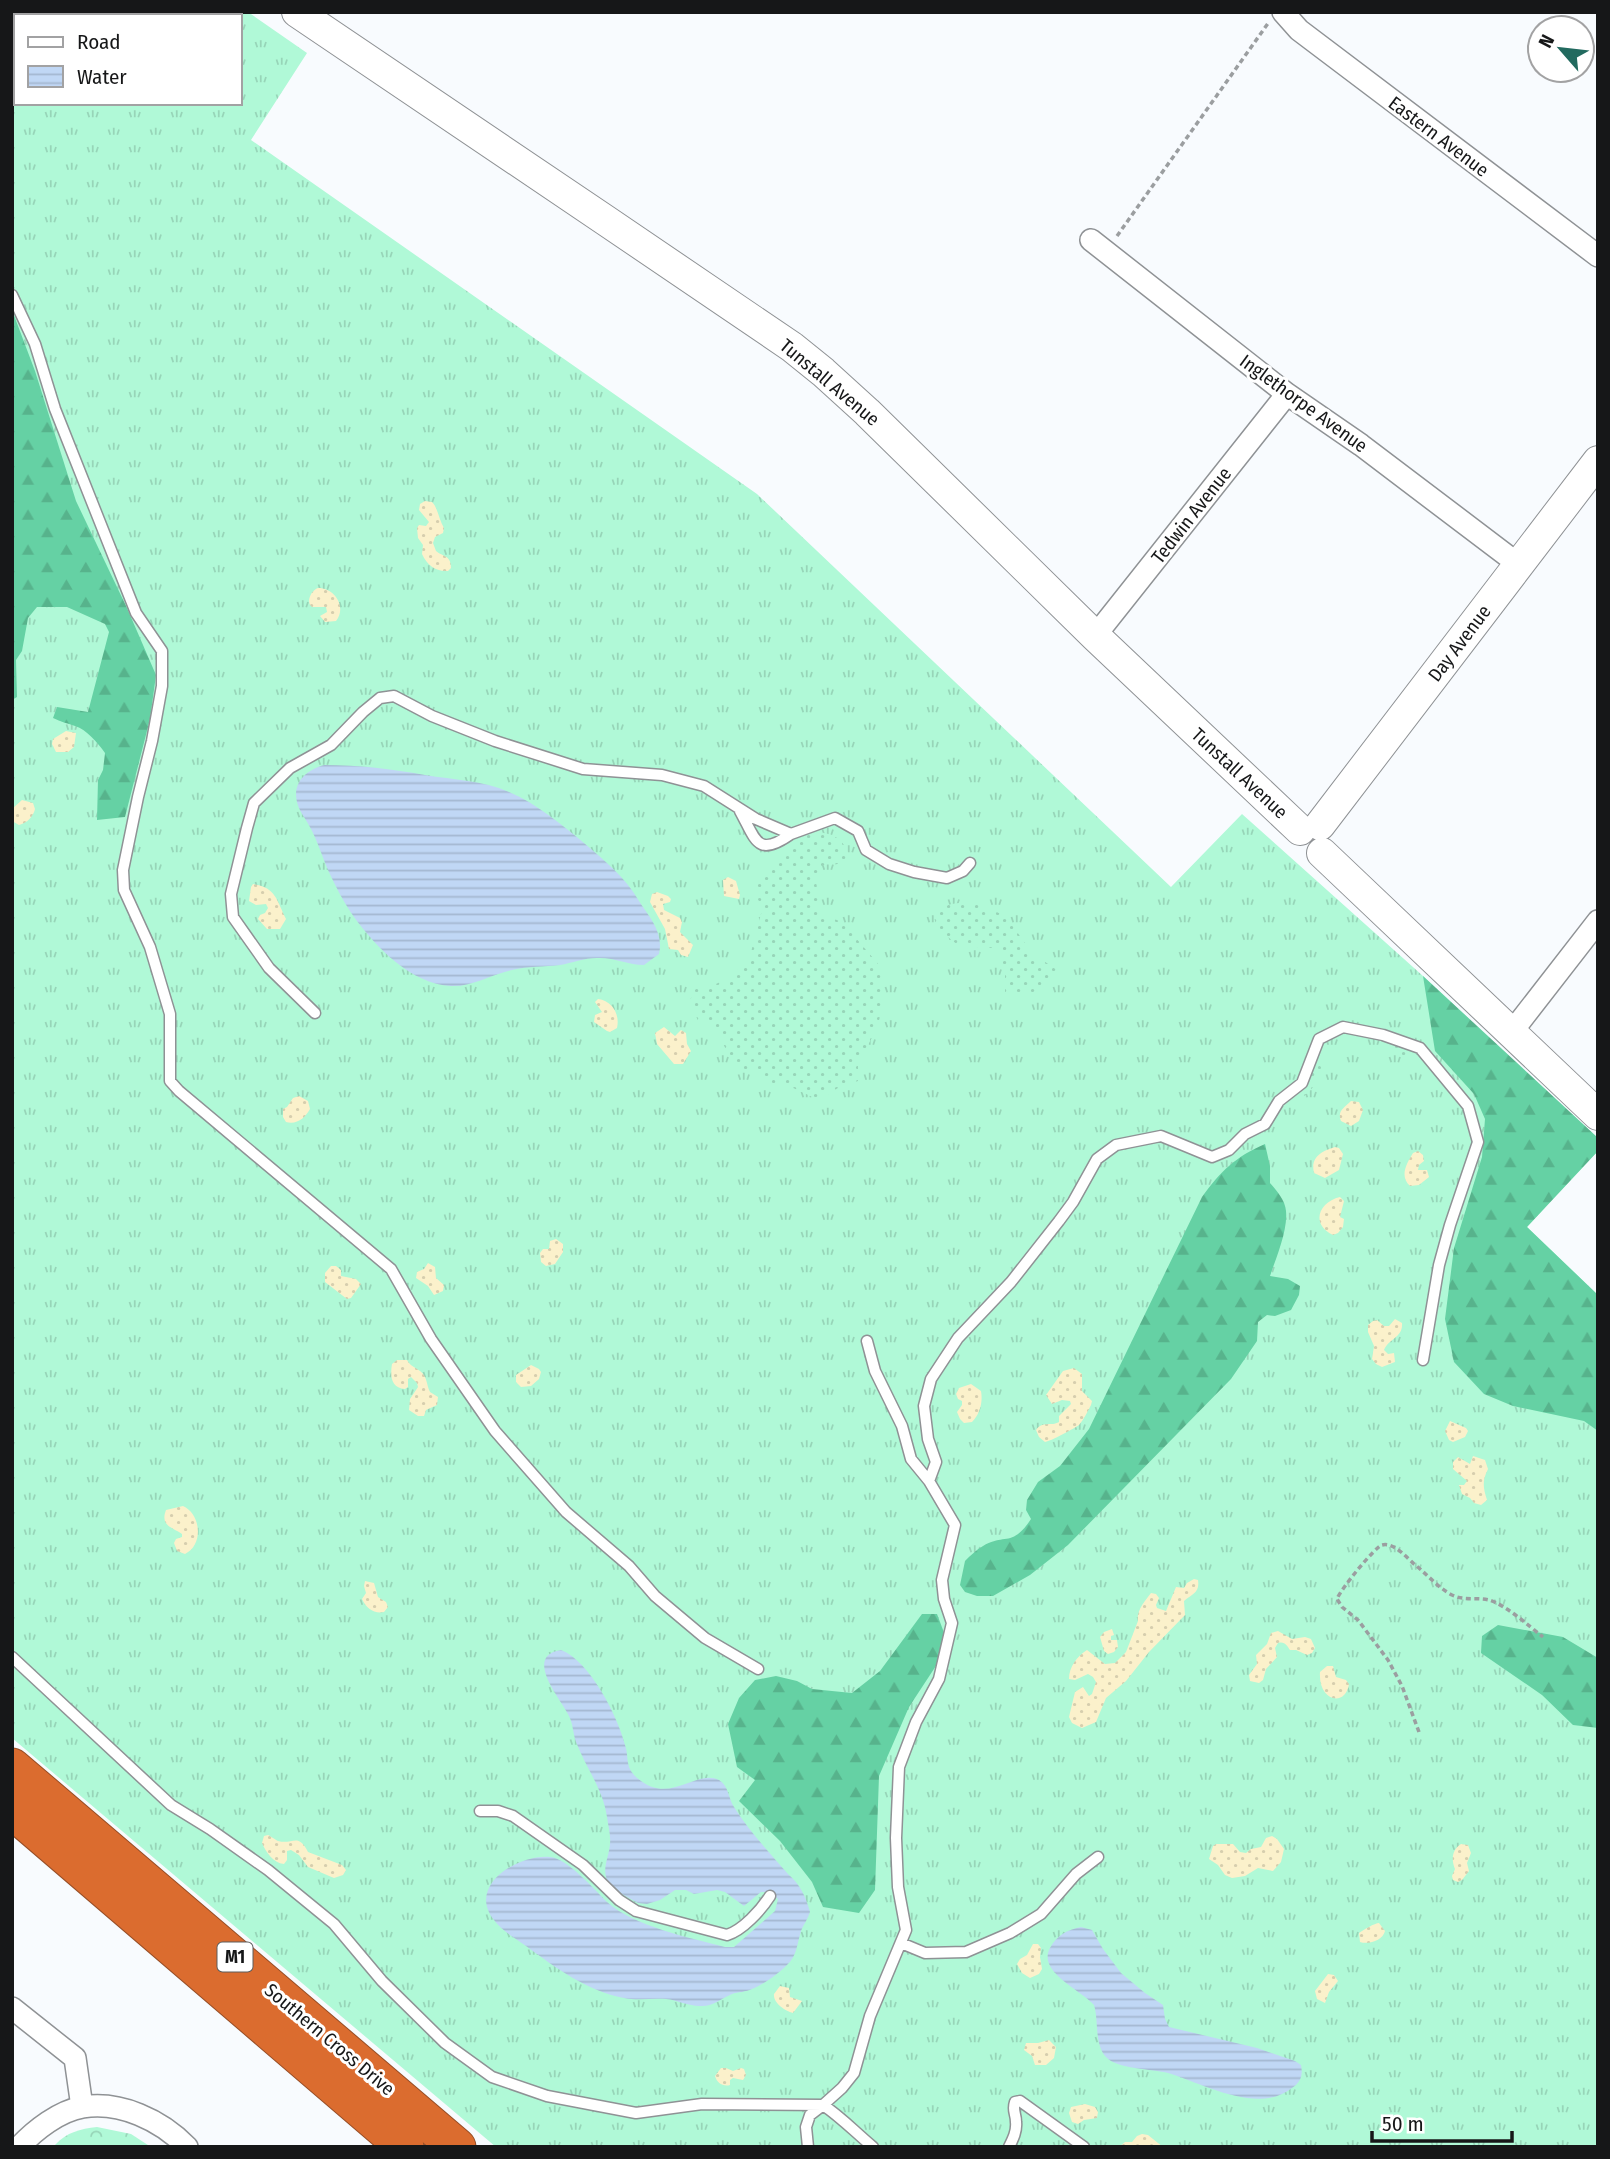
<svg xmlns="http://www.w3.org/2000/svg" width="1610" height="2159" font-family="'Fira Sans Condensed',sans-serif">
  <defs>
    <pattern id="grass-tufts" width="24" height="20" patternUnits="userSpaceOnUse" patternTransform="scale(1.75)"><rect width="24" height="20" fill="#b0f9d7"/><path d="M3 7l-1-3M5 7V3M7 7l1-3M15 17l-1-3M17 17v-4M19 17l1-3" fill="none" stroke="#97d5b8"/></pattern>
    <pattern id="forest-firs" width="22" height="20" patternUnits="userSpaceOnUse" patternTransform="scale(1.75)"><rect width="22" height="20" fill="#65d1a4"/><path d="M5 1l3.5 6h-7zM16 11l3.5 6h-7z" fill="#57b38c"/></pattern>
    <pattern id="sand-dots" width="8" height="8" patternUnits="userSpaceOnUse" patternTransform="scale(1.75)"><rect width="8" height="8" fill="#fbf1cb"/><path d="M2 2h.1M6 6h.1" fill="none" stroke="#d6ceae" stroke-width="1.8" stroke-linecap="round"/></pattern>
    <pattern id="park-crowns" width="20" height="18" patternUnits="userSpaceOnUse" patternTransform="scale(1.75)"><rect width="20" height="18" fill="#b0f9d7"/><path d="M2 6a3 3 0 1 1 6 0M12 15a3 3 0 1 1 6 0" fill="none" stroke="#97d5b8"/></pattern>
    <pattern id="garden-dots" width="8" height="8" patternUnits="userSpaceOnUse" patternTransform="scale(1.75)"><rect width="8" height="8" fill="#b0f9d7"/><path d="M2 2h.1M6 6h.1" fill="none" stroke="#97d5b8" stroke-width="1.8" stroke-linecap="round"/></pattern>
    <pattern id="water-rules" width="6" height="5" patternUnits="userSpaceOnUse" patternTransform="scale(1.75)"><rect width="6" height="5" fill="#c0d7f5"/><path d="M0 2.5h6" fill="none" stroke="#a4b8d1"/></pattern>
  </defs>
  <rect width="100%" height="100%" fill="#f8fbfe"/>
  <path fill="url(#grass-tufts)" fill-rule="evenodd" d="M12,12H248L307,53L251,140L757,494L1171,887L1242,814L1423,976L1598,1138V1151L1527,1227L1598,1295V2147H496L12,1738ZM16,16H240V103H16Z"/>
  <path fill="url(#forest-firs)" d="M12,310L35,371L76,501L127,608L156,675L150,719L125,817L97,820L98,780L103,770L105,753C97,742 87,730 75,726C67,723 61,722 53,718L57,707L88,712L109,632L105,624L67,607H37L28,618L22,651L16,660L17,697L12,700Z
    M1423,976L1598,1138V1151L1527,1227L1598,1295V1431L1584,1421L1513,1406L1484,1394L1454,1362L1445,1319L1454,1248L1482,1157L1485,1119L1474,1094L1435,1051Z
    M1265,1144L1270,1166V1183C1277,1191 1285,1200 1286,1211C1288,1230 1276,1258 1270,1276L1288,1279L1300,1286L1299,1295L1291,1310L1275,1316L1267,1315L1258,1322L1257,1341L1231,1379L1068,1545L1030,1575L993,1596H977L965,1592L960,1585L965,1561C970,1556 976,1550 983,1546C1005,1533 1012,1548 1031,1519L1026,1510L1027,1500L1038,1482L1060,1466L1089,1429L1202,1197C1221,1171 1235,1157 1265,1144Z
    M922,1614H937L949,1646L909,1707L879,1776L875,1890L859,1913L823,1907L812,1882L780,1841L739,1801L755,1780L737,1767L728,1724L739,1698L755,1680L776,1676L797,1681L812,1689L852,1693L880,1671Z
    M1498,1625L1563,1637L1598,1658V1728L1573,1725L1542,1695L1481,1653L1482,1636Z"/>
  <path fill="url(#sand-dots)" d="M425,501L432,502C438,508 439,520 444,528L443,533L435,537L433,543L436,551C443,557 451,555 451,568L448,571C436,572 427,565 422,554L423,545L418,538L417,528L419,525L426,526L429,522L419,510L420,504Z
    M318,588C335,588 347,607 336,621L325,622L320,616L327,612L326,607H312L310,605C307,599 312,590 318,588Z
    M66,731L76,733L74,747L68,752H56L52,744L53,739Z
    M22,800L33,803L35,809C33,817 27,823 19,825L12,821V809Z
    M728,877L736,881L740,895L739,899L724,896L723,880Z
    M253,884C276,887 277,901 286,919L280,929H267L258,919L260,915L265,913L268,908L266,904L256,905L249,901L251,887Z
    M657,892L668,896L671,899L670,902L663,904L664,910L680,918L682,922L680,932L693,945L688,957L681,955L678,950L669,949L665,929L650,902L652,894Z
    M598,999C613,1001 620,1015 617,1028L610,1032L607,1031L594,1022L595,1015L602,1012L595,1002Z
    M664,1027L675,1036L681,1030L686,1033L687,1044L691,1051L683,1064H674L657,1044L655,1033Z
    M299,1096L308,1101L310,1109C305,1118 297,1125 286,1122L283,1117V1109L287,1107L293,1098Z
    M1351,1101L1359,1102L1363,1110L1359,1121L1351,1126L1341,1121C1337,1111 1344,1108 1351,1101Z
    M1335,1147L1339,1148L1343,1154L1339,1170L1325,1178L1314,1173C1310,1157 1322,1151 1335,1147Z
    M1418,1151L1423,1155L1424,1161L1419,1165L1418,1170H1427L1429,1177L1419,1185L1410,1186C1399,1176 1407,1163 1413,1153Z
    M1340,1197L1344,1201L1340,1217L1344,1219L1343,1227L1338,1233L1333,1235C1310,1224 1319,1202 1340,1197Z
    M556,1239L563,1244V1252L555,1264L546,1266L541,1262L540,1253L543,1249H549L550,1241Z
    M428,1263L435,1267L436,1278L444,1285L443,1291L434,1295L428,1286L416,1278L417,1272L424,1269Z
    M331,1266H336L341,1270V1276L356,1279L361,1284L351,1298L347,1299L325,1282V1273Z
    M1395,1319L1402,1323C1403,1338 1389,1338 1384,1350L1388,1354L1394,1353L1395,1362L1382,1367L1376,1364L1372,1359L1374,1346L1368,1332V1325L1373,1321L1377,1320L1384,1326H1389Z
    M397,1360H407C411,1367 414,1366 420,1371C428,1377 426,1385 430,1392L438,1397L437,1405L426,1410L424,1416H418L409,1410L410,1399L418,1387L417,1383L411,1377L408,1379V1387L405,1389C391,1388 390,1376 392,1364Z
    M531,1365L539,1369L541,1372L539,1379L531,1386L521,1387L516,1382V1375Z
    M1074,1368L1082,1374V1391L1092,1401L1091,1405C1088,1411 1084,1419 1079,1425C1077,1427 1049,1442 1045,1442L1039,1437L1036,1430C1043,1420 1051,1427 1059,1422V1416L1071,1404L1070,1401L1062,1400L1052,1404L1046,1395L1063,1371Z
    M971,1384L981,1391C983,1402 980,1414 972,1422L964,1423L960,1419L957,1412L962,1405V1401L958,1399L956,1394L959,1388Z
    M1450,1421L1466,1428L1468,1431L1465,1437L1453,1442L1449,1440L1445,1431Z
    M1473,1456L1485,1460L1488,1469C1482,1481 1483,1487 1487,1500L1481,1505L1474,1503L1470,1498L1462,1494L1459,1485H1464L1467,1481L1453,1469V1462L1458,1457L1470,1464Z
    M183,1506C201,1514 204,1545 185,1554L177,1551L174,1543L176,1539L182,1537V1534C172,1527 160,1526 166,1510Z
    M1194,1579L1198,1580C1200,1593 1192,1594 1184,1601L1185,1615L1149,1652L1126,1681L1106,1698L1096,1722L1082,1728L1072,1723L1069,1717L1075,1692L1083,1687L1089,1696L1092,1694L1096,1682L1093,1677L1088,1674L1075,1680L1069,1679C1069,1667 1077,1656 1087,1650L1105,1664L1115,1663L1126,1652L1138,1621C1136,1611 1145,1601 1151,1593L1156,1594L1159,1598L1156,1605L1157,1608L1166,1611L1176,1587L1184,1588L1187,1583Z
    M365,1581L374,1583L378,1597L386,1602L388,1607L384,1612C374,1614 366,1608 362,1599L366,1593L364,1586Z
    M1112,1629L1114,1635L1111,1636V1640H1117L1118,1647L1114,1652L1108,1654L1104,1651L1100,1637L1104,1632Z
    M1278,1631L1292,1639L1305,1637L1311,1639L1315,1648L1312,1653L1307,1655L1296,1650H1290C1287,1646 1285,1641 1278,1643L1275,1648L1277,1657L1266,1669L1263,1680L1259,1683L1250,1681L1249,1675L1257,1664L1256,1655L1267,1644L1271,1633Z
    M1327,1666H1333L1336,1677L1346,1680L1349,1684C1346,1707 1318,1702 1320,1672Z
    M268,1835C269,1835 277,1841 278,1841C293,1845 298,1832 308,1852L342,1865L346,1870L343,1875L334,1878L308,1867L299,1855L291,1850L287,1851V1860L284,1864C273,1863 266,1852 262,1843L264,1836Z
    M1272,1836L1277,1839L1284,1849L1281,1862L1273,1871L1258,1868L1245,1876L1232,1878L1225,1875L1218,1865L1209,1859L1213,1846L1216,1844H1233L1240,1852L1246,1853L1251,1849L1261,1847L1266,1838Z
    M1461,1844L1468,1845L1471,1853L1467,1863L1469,1871L1462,1880L1458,1882L1453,1880L1452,1876L1455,1869C1451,1859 1452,1850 1461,1844Z
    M1379,1923L1385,1931C1383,1940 1369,1945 1360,1942L1359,1933C1363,1930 1375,1923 1379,1923Z
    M1033,1944H1038L1041,1948L1040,1957L1042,1969L1039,1974L1030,1978L1022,1973L1017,1964L1020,1959L1027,1955Z
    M1328,1974L1334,1975L1338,1981L1329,1992L1325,2003L1317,1999L1315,1991Z
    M780,1986L789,1988L790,1997L802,2001L793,2013C785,2011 773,2003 774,1994Z
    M1049,2040L1056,2047L1054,2058L1046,2065H1035L1032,2056L1024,2050L1026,2043H1038Z
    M721,2068H726L733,2071L741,2068L744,2069L746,2075L743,2080L733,2078L730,2080V2085C723,2087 717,2083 715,2076Z
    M1085,2104L1095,2107L1098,2112L1097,2118L1084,2120L1078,2124L1072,2122L1069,2113L1071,2107Z
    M1142,2134L1148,2135L1163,2147H1119L1125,2142H1132L1137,2136Z"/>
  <path fill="url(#park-crowns)" d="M97,2127L131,2134L151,2147H57L55,2145C67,2132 80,2129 97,2127Z"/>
  <path fill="url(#garden-dots)" d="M809,832C828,832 843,835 849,856C842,869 831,861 819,867L816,880L820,912L843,923L879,965L883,986L882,1009L877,1028L858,1064V1081L841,1086L819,1100L789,1086L773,1087L756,1071L743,1069L731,1059L717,1032L713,1027L698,1021L690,1000L696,988L702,985L712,986L726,979L746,962L751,952L762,910L755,891V881L760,874L772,868L781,854Z
    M959,903L979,904L1001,914L1012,925L1032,953L1057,970L1054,980C1042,989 1019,1002 1005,992V970L1000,954L993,948L959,946L943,933L936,924L934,917C941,907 947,904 959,903Z
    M1384,1039L1410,1048L1418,1055C1404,1059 1389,1055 1384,1039Z
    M1317,1063L1321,1067C1320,1083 1306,1097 1292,1104L1287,1103L1306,1084Z"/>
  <path fill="url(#water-rules)" d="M324,765C359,765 392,769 425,775C454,780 482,780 509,792C537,804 561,824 584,843C605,861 625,877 639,901C650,918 664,933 659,954L644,965C628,965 613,957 597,958C584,958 572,963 560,965C544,967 528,966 512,970C492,974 472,987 451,986C411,984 376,947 354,917C344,903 335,885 328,870C320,851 316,835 304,817C288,793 297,773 324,765Z
    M561,1650C590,1661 618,1717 625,1745C629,1756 625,1765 634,1775C668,1809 695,1768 719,1780C729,1786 728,1798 734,1807C749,1831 769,1852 788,1874C800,1884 806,1897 810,1912C808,1919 803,1925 801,1931C797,1944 797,1956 787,1965C778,1974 764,1984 752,1989C746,1992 738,1992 732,1994C722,1998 714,2006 702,2006C690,2007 678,2000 666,1999C652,1998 638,2001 624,1998C587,1991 556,1968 526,1946C515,1938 502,1931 494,1920C466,1885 519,1854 550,1857C567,1858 595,1890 607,1902C633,1926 691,1938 725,1947H734L775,1911L778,1899L770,1892H761L744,1906L725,1892L717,1890L694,1894L686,1890H675L660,1900L647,1904L638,1903L622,1894L607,1880C602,1868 609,1857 610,1844C611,1835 608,1825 607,1817C603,1789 586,1768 576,1742C573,1733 573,1724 569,1716C562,1700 522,1656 561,1650Z
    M1081,1927L1092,1930L1103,1949L1121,1973L1145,1993L1163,2005L1165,2019L1169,2027L1257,2048L1295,2061L1301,2065C1303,2075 1301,2082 1292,2088C1258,2115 1204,2084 1168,2073C1153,2069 1116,2069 1106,2057C1094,2044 1099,2021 1094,2005C1081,1990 1037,1972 1050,1948C1057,1935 1067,1930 1081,1927Z"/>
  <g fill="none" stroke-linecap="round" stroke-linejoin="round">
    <defs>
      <path id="lane" d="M12,295L35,344L55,409L136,613L162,651V686L152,741L138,797L123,870L124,890L150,947L170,1014V1081L179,1091L391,1269L431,1339L495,1431L566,1512L629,1566L655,1596L705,1638L758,1669
        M740,811C756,840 757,858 791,834
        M315,1013L269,968L233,917L231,894L247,828L254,803L290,768L331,745L363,712L380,698L394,696L432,716L495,741L583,769L662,775L704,786L756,819L791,834L835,818L858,831L866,850L889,864L914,872L947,878L963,871L970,863
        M929,1481L936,1462L928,1439L924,1406L931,1379L958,1338L1011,1282L1059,1221L1073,1202L1097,1159L1116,1145L1161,1136L1212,1157L1229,1150L1245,1134L1265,1124L1279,1101L1302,1083L1319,1039L1343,1027L1383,1035L1420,1048L1468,1106L1478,1142L1450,1225L1439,1265L1423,1360
        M12,1657L171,1805L210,1829L268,1870L334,1924L382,1981L445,2043L492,2077L547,2096L636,2113L702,2104L823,2105C841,2117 856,2133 873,2147
        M480,1811H498L513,1816L583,1865L619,1900L636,1911L727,1935C743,1930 761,1910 770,1896
        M901,1943L925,1953L966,1952L1010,1933L1041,1914L1076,1874L1098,1857
        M808,2147L806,2127L810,2115L823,2105L842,2088L854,2073L870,2016L906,1930L898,1887L896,1838L899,1767L916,1722L939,1679L952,1623L944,1599L942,1580L955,1525L929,1481L911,1459L902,1426L875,1371L867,1341
        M1009,2147C1013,2139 1017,2131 1016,2122C1016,2113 1012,2111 1015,2102L1020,2101L1084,2147"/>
      <path id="street" d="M1283,12L1299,30L1598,256
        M1091,240L1287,394L1361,445L1518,564
        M1095,636L1287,394
        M1511,1033L1598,921
        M12,2008L75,2058L82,2107
        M19,2147C35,2130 59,2111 83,2107C120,2101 161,2120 187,2147"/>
      <path id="secondary" d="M297,12L605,220L792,347L823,372L867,412L1095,636L1300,830
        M1320,825L1598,461
        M1322,853L1598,1115"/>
      <path id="highway" d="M12,1767L457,2147
        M12,1810L405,2147"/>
    </defs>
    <use href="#lane" stroke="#8f9295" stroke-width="13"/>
    <use href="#street" stroke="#8f9295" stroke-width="24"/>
    <use href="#secondary" stroke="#8f9295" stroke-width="32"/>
    <use href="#highway" stroke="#964e27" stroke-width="39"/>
    <path stroke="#9b9ea0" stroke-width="3.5" stroke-dasharray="5 3.5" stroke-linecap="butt" d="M1117,236L1269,22
      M1419,1732L1402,1686L1388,1660L1358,1620L1342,1607L1337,1599C1340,1590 1375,1547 1382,1545C1394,1542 1406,1557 1414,1564C1427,1574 1437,1587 1452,1595C1464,1601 1477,1597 1489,1600C1506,1605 1529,1626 1543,1637"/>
    <use href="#lane" stroke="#fff" stroke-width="10"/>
    <use href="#street" stroke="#fff" stroke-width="21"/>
    <use href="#secondary" stroke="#fff" stroke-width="30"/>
    <use href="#highway" stroke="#db6c2f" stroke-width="37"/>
  </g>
  <g text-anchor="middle" stroke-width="6" stroke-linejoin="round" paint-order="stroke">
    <rect fill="#fff" stroke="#5c5d5d" stroke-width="2" x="217.5" y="1942.5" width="35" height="29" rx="5"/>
    <g font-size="18" font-weight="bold" fill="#161718">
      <text x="235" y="1963">M1</text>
    </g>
    <g font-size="19" fill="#161718" stroke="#fff">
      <text transform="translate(1439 136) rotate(37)" y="7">Eastern Avenue</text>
      <text transform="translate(830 382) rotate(40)" y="7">Tunstall Avenue</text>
      <text transform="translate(1304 403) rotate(36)" y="7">Inglethorpe Avenue</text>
      <text transform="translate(1191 515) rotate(-52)" y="7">Tedwin Avenue</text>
      <text transform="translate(1459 643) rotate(-53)" y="7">Day Avenue</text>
      <text transform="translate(1240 773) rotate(43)" y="7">Tunstall Avenue</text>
      <text transform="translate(330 2039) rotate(40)" y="7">Southern Cross Drive</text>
    </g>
  </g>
  <rect width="1610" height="2159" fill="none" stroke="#161718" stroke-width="28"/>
  <rect x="14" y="14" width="228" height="91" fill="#ffffff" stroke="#a2a2a3" stroke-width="2"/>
  <rect x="28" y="37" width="35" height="10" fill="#ffffff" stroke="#a2a2a3" stroke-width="2"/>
  <text x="77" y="49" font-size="21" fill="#161718">Road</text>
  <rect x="28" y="66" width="35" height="21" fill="url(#water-rules)" stroke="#a2a2a3" stroke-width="2"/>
  <text x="77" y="84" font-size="21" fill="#161718">Water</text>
  <g transform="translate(1561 49) rotate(298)"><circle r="33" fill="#ffffff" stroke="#a2a2a3" stroke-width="2"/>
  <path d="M0-5L12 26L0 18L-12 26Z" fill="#226a5f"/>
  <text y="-10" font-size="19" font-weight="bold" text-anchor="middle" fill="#161718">N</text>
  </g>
  <path d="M1372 2131v10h140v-10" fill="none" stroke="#161718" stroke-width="3.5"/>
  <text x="1382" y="2131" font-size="21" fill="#161718" stroke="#ffffff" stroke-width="5" paint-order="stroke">50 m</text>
</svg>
